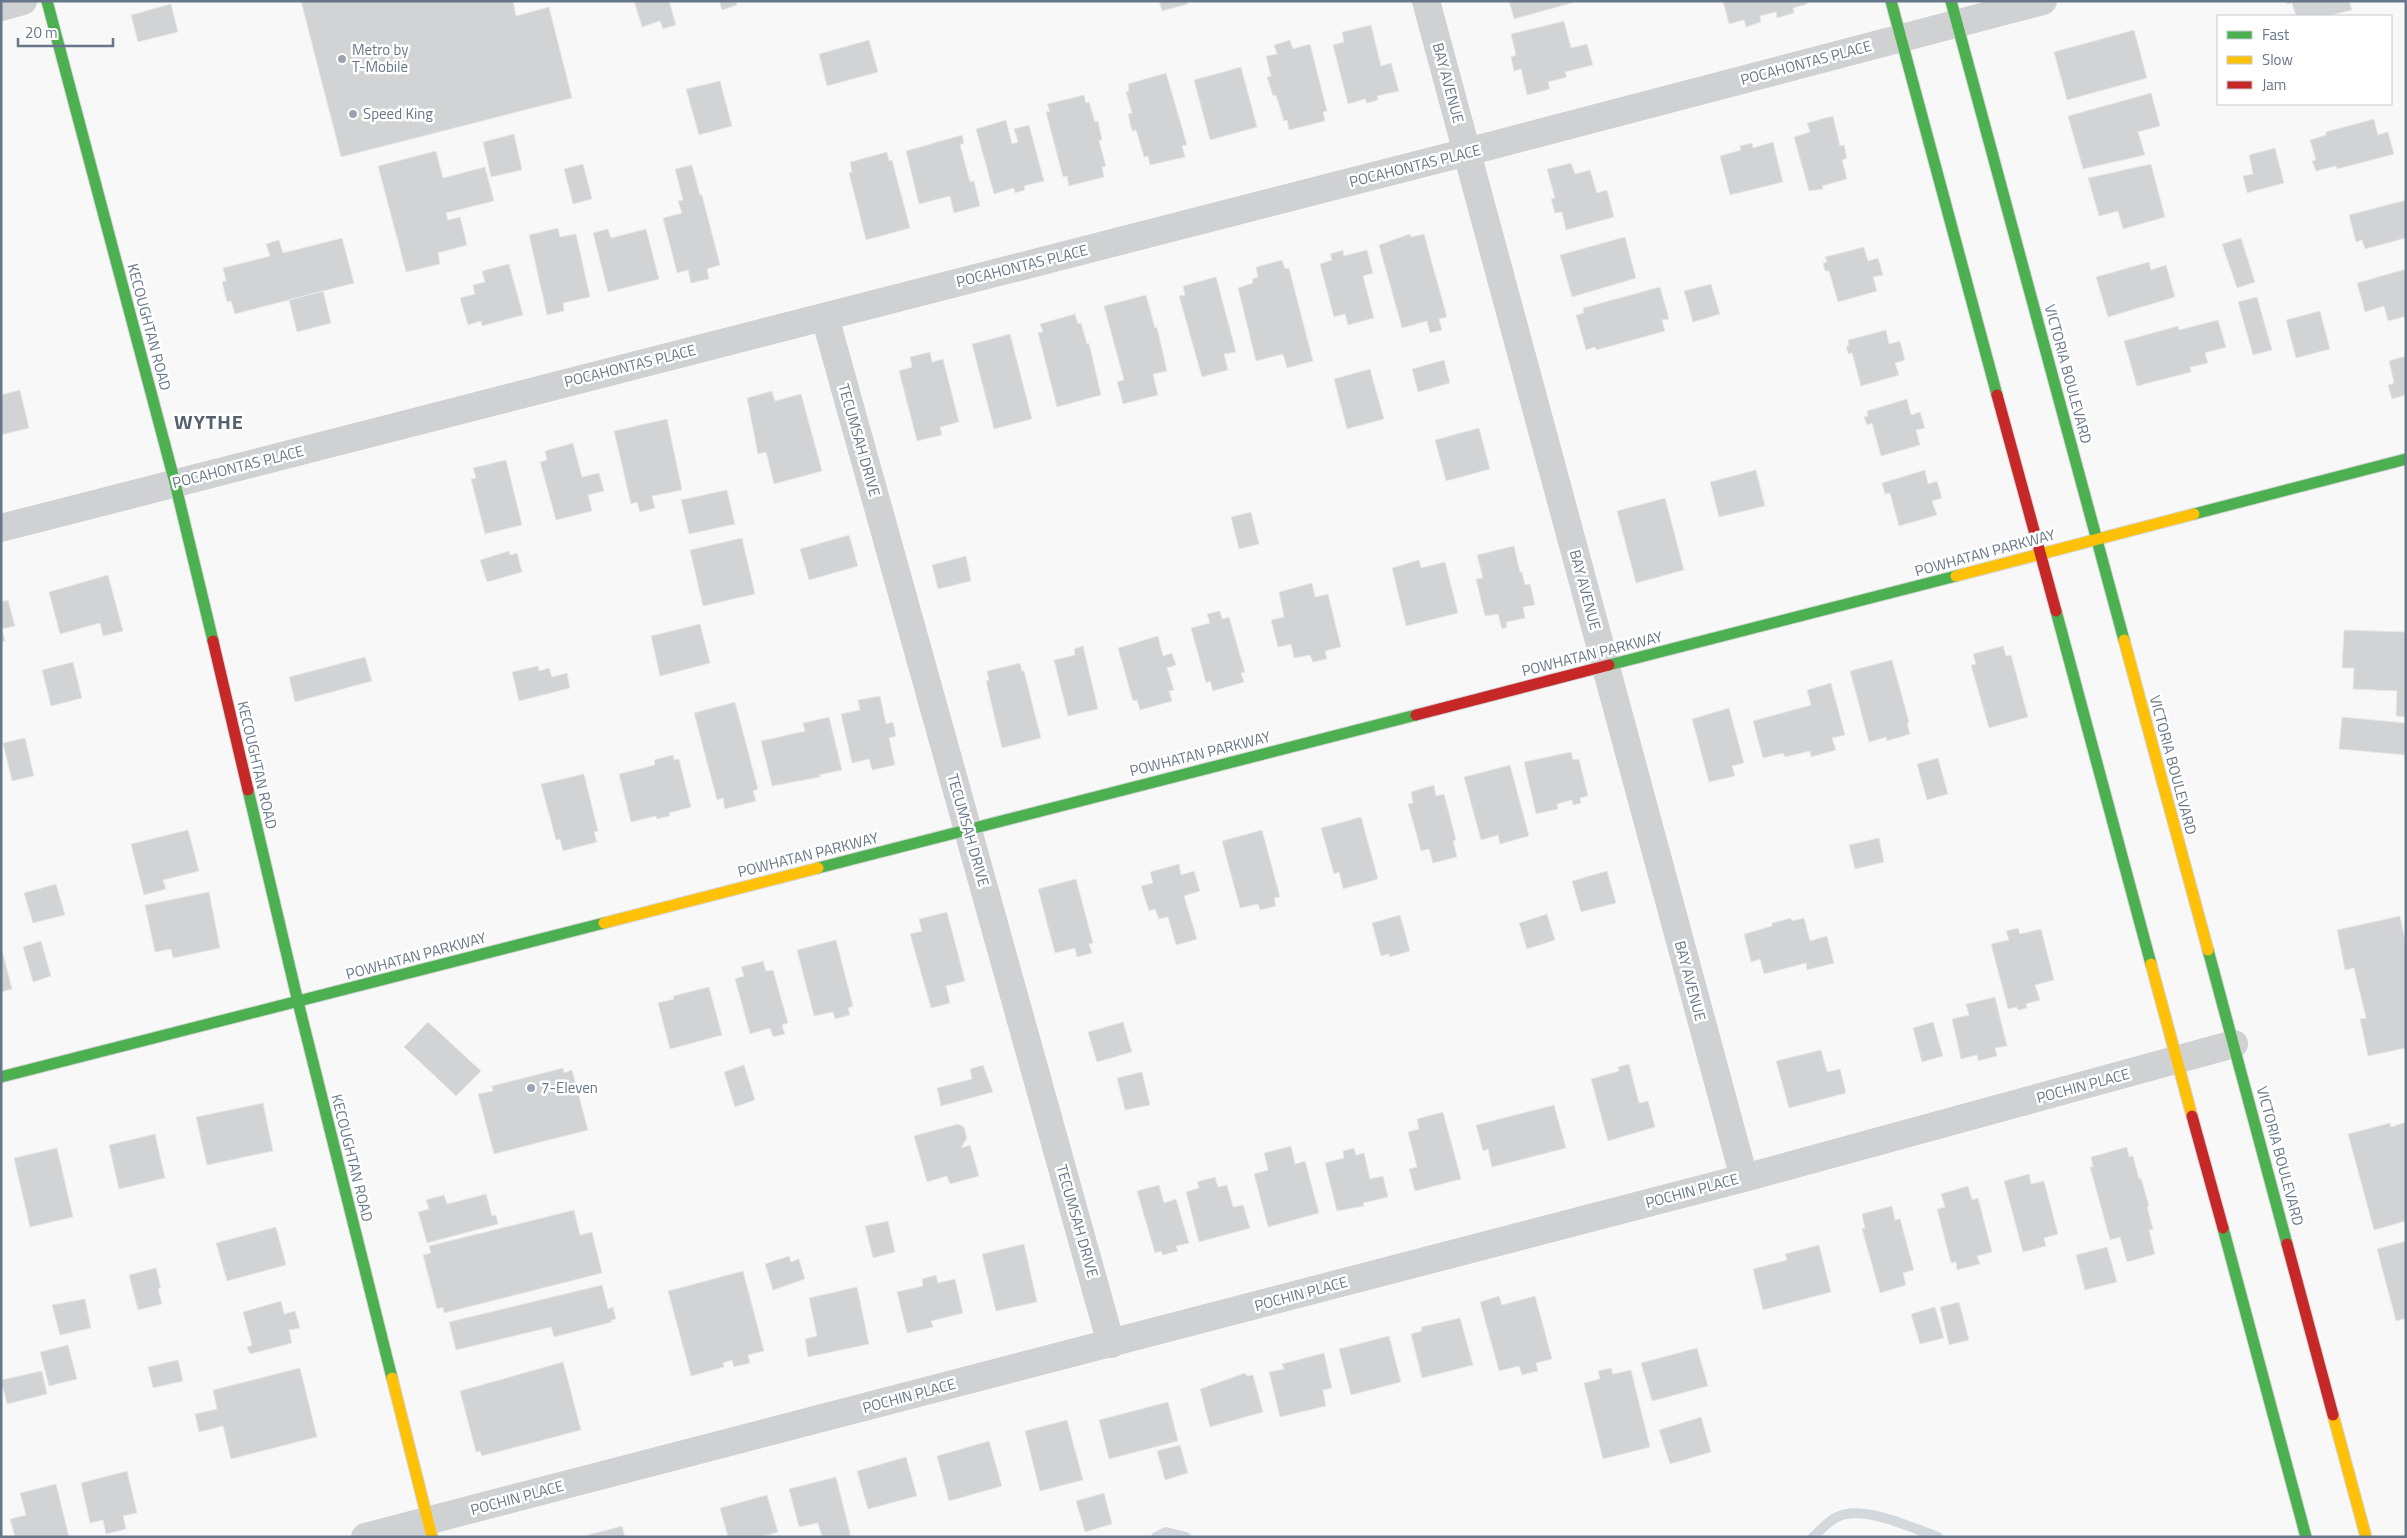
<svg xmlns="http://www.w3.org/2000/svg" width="2407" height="1538" font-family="'Titillium Web',sans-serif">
  <rect width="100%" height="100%" fill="#f8f8f8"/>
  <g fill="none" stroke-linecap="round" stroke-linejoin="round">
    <path stroke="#d2d8dc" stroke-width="10" d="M1156,1537L1166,1532L1186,1537
      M1813,1537C1820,1531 1828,1521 1837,1517C1864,1504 1911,1528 1938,1537"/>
  </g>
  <path fill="#d2d3d4" stroke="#e8e8e8" d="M301,1H513L516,16L549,7L572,98L341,157Z
    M634,1H669L676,25L663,29L660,21L642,27Z
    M719,1H736L737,5L722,10Z
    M1159,1H1188V4L1162,11Z
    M1509,1H1579L1514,19Z
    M1723,1H1807V4L1793,8L1794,13L1777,18L1776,12L1760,16L1761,22L1746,27L1744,20L1729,24Z
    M2286,1H2349L2352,10L2327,16H2296L2292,3L2287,4Z
    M171,4L178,32L138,42L131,15Z
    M1564,21L1571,48L1587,44L1593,65L1565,72L1567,77L1548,82L1550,89L1527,95L1521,69L1514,71L1511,57L1516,55L1511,34Z
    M1371,25L1381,66L1391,63L1399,91L1377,96L1378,100L1367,103L1365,99L1348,104L1333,45L1344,42L1342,32Z
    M2134,30L2147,78L2067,100L2054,52Z
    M869,40L878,72L827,86L819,54Z
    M1290,40L1293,49L1310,44L1327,111L1323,112L1325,121L1289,130L1287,120L1284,121L1276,95L1273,96L1267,77L1271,76L1266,56L1277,54L1274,45Z
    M1241,67L1257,127L1210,140L1194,80Z
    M1166,73L1187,145L1182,146L1185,157L1150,165L1148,156L1144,157L1136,130L1132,131L1128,114L1132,113L1126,92L1129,91L1128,84Z
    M720,81L732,126L699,135L686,89Z
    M2151,93L2160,126L2138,132L2145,155L2083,169L2068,116Z
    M1084,95L1086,103L1089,102L1095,122L1098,121L1102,140L1099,141L1106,166L1102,167L1104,177L1069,186L1067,176L1063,177L1046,112L1050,111L1047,104Z
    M1833,116L1840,146L1844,145L1847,158L1842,160L1847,179L1822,186L1823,189L1809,191L1794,137L1810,132L1807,123Z
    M2374,119L2378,135L2388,132L2394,154L2337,169L2336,166L2316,171L2312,161L2316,160L2310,140L2326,135V132Z
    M1006,120L1012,144L1018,142L1014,129L1029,125L1044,181L1024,186L1025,190L1015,193L1014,188L994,194L976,129Z
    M514,134L522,170L491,177L483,142Z
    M962,135L964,143L960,145L970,182L974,181L980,206L954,213L950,196L919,204L906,151Z
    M1773,142L1783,182L1730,195L1720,156L1741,150L1740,146L1752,143L1753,148Z
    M2275,148L2284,183L2247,193L2243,176L2253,174L2249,155Z
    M436,151L443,178L485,167L494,201L446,213L448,220L460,217L467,245L438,253L440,264L406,272L378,166Z
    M887,152L889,161L892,160L910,228L866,240L849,173L852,172L850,162Z
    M1571,163L1575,174L1590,170L1597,193L1607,190L1614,217L1566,230L1562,212L1555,213L1551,199L1555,198L1547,169Z
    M583,164L592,199L573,204L564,169Z
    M2151,164L2165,217L2123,229L2118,211L2099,216L2088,178Z
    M692,165L700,195H702L720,265L707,269L709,279L691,283L688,270L677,273L663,218L682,213L678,201L683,200L675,169Z
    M2406,200V238L2365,249L2362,240L2356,242L2349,215Z
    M558,228L560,237L576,234L590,297L563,303L564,311L547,315L529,235Z
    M608,229L611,238L646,229L659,279L608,292L593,233Z
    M1410,234L1411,237L1424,234L1447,317L1439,319L1442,330L1430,333L1427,321L1402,328L1379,245Z
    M1625,237L1636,278L1572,297L1560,255Z
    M342,238L354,283L235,314L231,301L227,302L222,282L226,281L223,268L270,256L266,244L279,240L283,253Z
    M2241,238L2255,282L2237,288L2222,244Z
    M1864,247L1868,261L1878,258L1883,275L1873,277L1877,291L1838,302L1829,271H1825L1823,263L1827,262L1825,257Z
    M1343,250L1344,256L1367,250L1373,273L1363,276L1374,318L1348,325L1345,314L1334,317L1320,264L1332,260L1330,254Z
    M1282,260L1285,269L1289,268L1313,361L1287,368L1283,354L1256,361L1238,288L1253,283L1252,279L1258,277L1256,267Z
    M2149,262L2151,270L2166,265L2175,297L2108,317L2096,277Z
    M509,264L523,315L482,326L481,321L468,325L460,298L475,294L473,285L485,282L482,271Z
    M2406,269V316L2388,321L2384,306L2365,312L2357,283Z
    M1216,277L1236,352L1224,354L1228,370L1202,377L1179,296L1185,295L1183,286Z
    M1711,284L1720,314L1693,322L1684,291Z
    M1660,287L1669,319L1662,320L1665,331L1596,350L1595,347L1586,350L1576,315L1584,313L1583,308Z
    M323,291L331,323L297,332L289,300Z
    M1146,295L1155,328L1157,327L1167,371L1153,374L1158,395L1123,404L1117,382L1124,380L1104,306Z
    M2257,297L2272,350L2253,355L2238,302Z
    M2320,311L2330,349L2296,358L2286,320Z
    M1075,314L1078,324L1081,323L1087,344L1089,343L1101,395L1057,407L1038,333L1043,332L1040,324Z
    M2218,320L2226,347L2205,353L2208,363L2190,367L2191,372L2137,386L2124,341L2178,326L2179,330Z
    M1886,330L1889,344L1900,341L1905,360L1895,363L1899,375L1861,386L1852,353L1848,354L1846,346H1849L1848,340Z
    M1010,334L1032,419L994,429L972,344Z
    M930,352L932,362L943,359L959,422L940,427L942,435L917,441L899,371L912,367L910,357Z
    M2406,356V395L2392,399L2388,385L2394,383L2389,361Z
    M1444,360L1450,383L1418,392L1412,369Z
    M1370,369L1384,419L1347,429L1334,379Z
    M20,390L29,428L1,435V395Z
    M772,391L775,401L801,394L822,471L774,484L766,452L758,454L747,398Z
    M1907,399L1911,415L1920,412L1925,428L1916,430L1920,445L1881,456L1872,423L1867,425L1864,417L1868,416L1867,411Z
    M667,419L682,490L652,496L655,508L640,512L637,502L631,504L614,431Z
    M1479,428L1490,469L1446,481L1435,440Z
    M573,443L582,477L599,473L604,491L588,495L592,511L556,520L540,462L547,460L545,451Z
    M506,460L522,525L485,534L471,479L476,478L473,468Z
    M1756,470L1765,506L1719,517L1710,482Z
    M1925,470L1928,484L1937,481L1942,498L1932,501L1937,515L1899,526L1890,493L1885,494L1882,483Z
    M727,490L735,524L689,534L681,500Z
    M1665,498L1684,570L1636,583L1617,511Z
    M1251,512L1259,544L1239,549L1231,517Z
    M849,535L858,566L809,580L800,549Z
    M742,538L755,594L703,606L690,550Z
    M1514,546L1520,572H1522L1525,585L1530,584L1535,605L1523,607L1525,618L1506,622L1507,627L1502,629L1498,614L1485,616L1476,579L1483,578L1477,555Z
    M509,551L510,555L517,553L522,572L487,582L480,560Z
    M966,556L971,581L938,589L932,565Z
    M1419,560L1421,568L1445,562L1458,613L1406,626L1392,568Z
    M108,575L123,631L103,636L100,623L60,634L49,592Z
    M1312,583L1315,597L1328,594L1341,647L1325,651L1327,659L1313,662L1310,655L1294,658L1291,644L1278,647L1271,620L1284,617L1279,592Z
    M8,600L15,626L2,629L5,641L1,642V602Z
    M1220,611L1222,619L1229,617L1245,672L1241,673L1244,682L1213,691L1210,681L1206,683L1191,628L1210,623L1207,614Z
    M700,624L710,663L660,676L651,636Z
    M2344,630L2406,632V717L2396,716L2397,691L2353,689L2354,668H2342Z
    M1158,636L1163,656L1172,653L1176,665L1167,668L1174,690L1169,691L1172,701L1140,710L1137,700L1133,701L1118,648Z
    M1083,646L1098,709L1068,716L1054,660L1075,655L1074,649Z
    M2003,646L2006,656L2011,655L2028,717L1989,728L1971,665L1976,664L1973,654Z
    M365,657L372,681L295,702L289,677Z
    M1892,660L1909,722L1907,723L1910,734L1887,741L1886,737L1869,742L1850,671Z
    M73,662L82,698L51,706L42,670Z
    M1020,663L1022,671H1024L1041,738L1002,748L986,681L989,680L987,671Z
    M538,666L539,671L549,668L552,677L567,673L570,688L519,701L512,672Z
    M1831,683L1845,735L1832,738L1836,750L1811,757L1810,751L1785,757L1783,753L1763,758L1753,721L1811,705L1807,690Z
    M880,696L886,724L893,722L896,736L889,738L895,765L872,770L869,759L852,763L841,714L860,710L858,700Z
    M735,702L758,789L753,791L756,801L725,809L723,798L717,800L694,713Z
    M1729,708L1744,763L1732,766L1735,776L1709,782L1692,719Z
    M829,717L842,770L819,775L820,777L772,786L761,741L805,731L803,723Z
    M2342,717L2406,723V755L2339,749Z
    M25,738L34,776L12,781L3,743Z
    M1571,752L1573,760L1579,759L1588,796L1580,798L1581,803L1573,805L1572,800L1557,804L1558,809L1536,814L1524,762Z
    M673,755L674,760L679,759L691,807L669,813L670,816L657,819L656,816L631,822L619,774L655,765L654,760Z
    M1938,758L1948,794L1927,800L1917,764Z
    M1510,765L1529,836L1500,844L1498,835L1481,840L1464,777Z
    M584,774L598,831L594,832L597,842L563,851L560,839L556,840L541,784Z
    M1434,785L1436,796L1444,794L1456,840L1453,841L1457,857L1433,863L1429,849L1421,851L1408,804L1413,803L1411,792Z
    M1361,817L1378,879L1343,889L1339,872L1334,874L1321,828Z
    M188,830L199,871L163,880L166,889L144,895L131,844Z
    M1262,830L1280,897L1274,898L1276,906L1260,910L1258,904L1240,908L1222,841Z
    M1879,838L1884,862L1855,869L1849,845Z
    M1179,864L1181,875L1194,871L1200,891L1184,896L1197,939L1176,945L1168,917L1159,919L1155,909L1149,911L1141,886L1153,883L1150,872Z
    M1607,871L1616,903L1581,912L1572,881Z
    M1076,879L1093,943L1089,944L1092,953L1077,957L1075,948L1055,953L1038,889Z
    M56,884L65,915L33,923L24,893Z
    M209,892L220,948L173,958L171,949L155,952L145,905Z
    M947,912L965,981L946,986L950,1003L931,1008L910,934L922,931L919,919Z
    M1547,914L1555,940L1527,949L1519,923Z
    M1400,915L1410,951L1389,957V954L1381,956L1372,923Z
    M2400,916L2406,945V1048L2368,1056L2360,1019L2366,1018L2354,968L2345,970L2337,930Z
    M1791,918L1792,921L1804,918L1810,941L1827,936L1834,963L1807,970L1806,963L1764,974L1760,959L1751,962L1744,934L1772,926V923Z
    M2018,928L2020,934L2041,929L2054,980L2035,985L2040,1000L2026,1004L2027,1008L2018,1010L2017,1007L2008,1009L1991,944L2009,940L2006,931Z
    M836,940L853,1006L848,1008L850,1015L835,1019L833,1012L814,1016L797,950Z
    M41,941L51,976L33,982L23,947Z
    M1,946L12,989L1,992Z
    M763,961L766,971L773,970L788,1023L782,1025L785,1034L773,1037L770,1028L750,1034L735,979L744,976L741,967Z
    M709,987L722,1035L670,1049L658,1003L674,999L673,996Z
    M1995,997L2007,1046L1995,1048L1997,1056L1978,1061L1977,1055L1961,1059L1952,1019L1969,1015L1966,1004Z
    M428,1022L481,1071L456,1096L404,1047Z
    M1123,1022L1132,1052L1097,1062L1088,1032Z
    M1933,1022L1943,1056L1922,1062L1913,1028Z
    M1821,1050L1827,1072L1840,1069L1846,1093L1789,1108L1776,1061Z
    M1629,1064L1639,1103L1648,1101L1655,1127L1608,1141L1591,1079L1619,1071L1618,1067Z
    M744,1065L755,1100L735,1107L724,1072Z
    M983,1065L993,1092L941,1106L937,1088L972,1079L970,1069Z
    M563,1068L564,1073L572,1070L588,1130L494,1154L478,1094L493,1091L492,1086Z
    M1142,1072L1150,1105L1125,1110L1117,1078Z
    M263,1103L273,1151L207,1165L196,1117Z
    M1554,1105L1566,1148L1492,1167L1488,1149L1483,1151L1476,1125Z
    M1443,1112L1461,1179L1415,1191L1409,1169L1417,1167L1408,1132L1419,1129L1417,1119Z
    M2406,1122V1221L2374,1230L2348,1134L2390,1123L2391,1127Z
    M958,1124L964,1127L967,1138L961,1148L970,1145L979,1176L950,1184L947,1176L927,1182L914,1136Z
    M155,1134L165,1178L119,1189L109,1145Z
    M1291,1146L1295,1164L1305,1161L1319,1213L1268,1227L1254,1174L1268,1170L1264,1153Z
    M2127,1147L2129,1157L2133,1156L2139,1179L2141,1178L2149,1206L2147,1207L2153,1229L2149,1230L2155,1254L2127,1262L2120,1237L2110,1240L2090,1167H2093L2091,1157Z
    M57,1148L73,1217L30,1227L14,1158Z
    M1354,1148L1356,1155L1364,1153L1370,1179L1383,1176L1388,1197L1363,1203L1364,1206L1337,1211L1325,1163L1344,1158L1343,1151Z
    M2029,1174L2031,1184L2044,1181L2058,1234L2044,1238L2046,1246L2023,1252L2004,1181Z
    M1215,1177L1218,1187L1227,1185L1233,1207L1243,1205L1250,1228L1199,1242L1186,1192L1199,1188L1197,1182Z
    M1159,1185L1164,1203L1176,1199L1189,1243L1176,1246L1178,1251L1163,1255L1161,1251L1155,1253L1137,1191Z
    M1968,1186L1972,1200L1978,1198L1992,1252L1977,1256L1980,1264L1957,1270L1956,1262L1951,1263L1937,1209L1945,1207L1941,1194Z
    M486,1194L492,1216L496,1215L498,1224L427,1243L418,1212L429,1209L426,1200L444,1195L447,1204Z
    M1892,1206L1895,1220L1900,1219L1914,1270L1903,1273L1906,1285L1880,1293L1862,1229L1865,1228L1862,1214Z
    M574,1210L580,1235L592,1232L602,1273L444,1313L443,1307L437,1309L423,1255L431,1253L429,1246Z
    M888,1221L895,1252L873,1258L865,1226Z
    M276,1227L286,1265L227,1281L216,1243Z
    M2406,1241V1318L2396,1321L2377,1249Z
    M1024,1244L1037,1302L996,1311L982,1254Z
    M1819,1245L1831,1292L1763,1310L1753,1269L1787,1260L1785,1254Z
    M2107,1247L2117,1282L2085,1290L2076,1255Z
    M789,1256L791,1262L799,1259L805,1279L773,1290L765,1264Z
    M156,1268L161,1288L158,1289L162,1304L138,1310L129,1275Z
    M743,1271L764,1351L748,1355L750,1363L734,1367L732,1360L723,1363L724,1367L691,1376L668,1291Z
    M936,1275L938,1283L955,1279L963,1313L931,1321L933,1327L907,1333L897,1292L923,1286L922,1279Z
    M602,1285L608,1309L613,1307L616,1319L611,1320L612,1322L554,1337L551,1327L456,1350L449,1322Z
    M857,1287L869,1344L808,1357L805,1339L817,1336L809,1298Z
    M1499,1296L1502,1305L1535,1296L1552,1359L1536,1363L1538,1371L1522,1375L1519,1366L1499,1371L1480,1302Z
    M85,1299L91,1328L60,1335L52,1305Z
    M281,1301L284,1314L295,1311L300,1328L289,1330L292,1343L250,1354L247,1347L252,1345L243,1312Z
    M1959,1302L1969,1340L1949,1345L1940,1307Z
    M1935,1307L1944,1338L1920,1344L1911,1314Z
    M1460,1318L1473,1365L1422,1378L1411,1334L1422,1331L1421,1327Z
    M1389,1336L1401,1382L1351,1395L1339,1349Z
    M68,1345L77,1379L49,1386L40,1352Z
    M1697,1348L1708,1386L1652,1401L1641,1363Z
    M1324,1353L1332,1388L1323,1390L1326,1406L1280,1417L1269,1372L1284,1369L1282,1364Z
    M178,1360L183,1381L153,1388L148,1367Z
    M563,1362L581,1430L482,1456L480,1451L476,1452L460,1391Z
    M300,1368L317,1437L231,1459L223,1426L199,1432L195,1414L217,1409L213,1390Z
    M1611,1368L1613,1374L1631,1370L1650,1447L1603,1459L1584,1383L1600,1379L1598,1371Z
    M42,1371L47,1394L7,1404L1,1380Z
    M1245,1373L1247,1376L1253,1375L1263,1412L1210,1427L1200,1389Z
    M1168,1402L1178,1441L1109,1459L1099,1420Z
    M1701,1417L1711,1452L1670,1464L1659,1430Z
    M1067,1420L1083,1480L1040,1491L1025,1431Z
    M989,1441L1002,1486L949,1501L937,1456Z
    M1180,1445L1188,1473L1165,1480L1157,1451Z
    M906,1457L917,1496L868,1509L857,1471Z
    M127,1471L137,1513L123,1516L126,1529L106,1534L103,1520L90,1523L81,1483Z
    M836,1477L851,1537H822L818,1523L799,1527L789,1489Z
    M56,1484L69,1537H15L10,1519L26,1515L20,1493Z
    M1104,1493L1112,1524L1085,1532L1076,1501Z
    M767,1495L778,1532L762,1537H728L720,1508Z
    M622,1526L625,1537H588V1535Z"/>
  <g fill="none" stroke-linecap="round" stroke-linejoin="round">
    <defs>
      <path id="fast" d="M47,1L175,483L213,641
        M1891,1L1997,395
        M1951,1L2124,640
        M2194,514L2406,459
        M2056,611L2151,964
        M1609,665L1956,576
        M248,790L298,1002L392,1378
        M818,868L1416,715
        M2208,950L2287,1244
        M1,1077L604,923
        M2223,1228L2306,1537"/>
      <path id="slow" d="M1956,576L2194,514
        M2124,640L2208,950
        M604,923L818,868
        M2151,964L2192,1116
        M392,1378L432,1537
        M2333,1415L2366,1537"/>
      <path id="jam" d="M1997,395L2056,611
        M213,641L248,790
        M1416,715L1609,665
        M2192,1116L2223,1228
        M2287,1244L2333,1415"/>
    </defs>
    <use href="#fast" stroke="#d5d6d7" stroke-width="13"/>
    <use href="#slow" stroke="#d5d6d7" stroke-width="13"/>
    <use href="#jam" stroke="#d5d6d7" stroke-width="13"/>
    <path stroke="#d0d1d3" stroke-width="28" d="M1426,1L1744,1178
      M1,7L23,1
      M825,317L1111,1344
      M1,528L1467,152L2043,1
      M365,1537L1744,1178L2234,1044"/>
    <use href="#fast" stroke="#4caf50" stroke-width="11"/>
    <use href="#slow" stroke="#ffc107" stroke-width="11"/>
    <use href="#jam" stroke="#c62828" stroke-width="11"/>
  </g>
  <g fill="#9aa4b0" stroke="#fff" stroke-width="2">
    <circle cx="342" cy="59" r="5"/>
    <circle cx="353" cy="114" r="5"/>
    <circle cx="531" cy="1088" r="5"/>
  </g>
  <g text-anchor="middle" stroke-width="5" stroke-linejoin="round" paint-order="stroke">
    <g font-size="15" fill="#677789" stroke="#fff" text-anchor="start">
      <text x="352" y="55">Metro by<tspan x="352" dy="17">T-Mobile</tspan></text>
      <text x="363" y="119">Speed King</text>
      <text x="541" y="1093">7-Eleven</text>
    </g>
    <g font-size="15" fill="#677789" stroke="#fff">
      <text transform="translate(1806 63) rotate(-15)" y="5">POCAHONTAS PLACE</text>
      <text transform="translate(1448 83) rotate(75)" y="5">BAY AVENUE</text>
      <text transform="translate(1415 166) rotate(-14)" y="5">POCAHONTAS PLACE</text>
      <text transform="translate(1022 266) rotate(-14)" y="5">POCAHONTAS PLACE</text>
      <text transform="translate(149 327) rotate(75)" y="5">KECOUGHTAN ROAD</text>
      <text transform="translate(630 366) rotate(-14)" y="5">POCAHONTAS PLACE</text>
      <text transform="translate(2068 374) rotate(75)" y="5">VICTORIA BOULEVARD</text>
      <text transform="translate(859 440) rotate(74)" y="5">TECUMSAH DRIVE</text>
      <text transform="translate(238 467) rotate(-14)" y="5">POCAHONTAS PLACE</text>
      <text transform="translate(1985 553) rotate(-15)" y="5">POWHATAN PARKWAY</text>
      <text transform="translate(1585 590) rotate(75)" y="5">BAY AVENUE</text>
      <text transform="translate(1592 654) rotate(-14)" y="5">POWHATAN PARKWAY</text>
      <text transform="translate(1200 754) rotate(-14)" y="5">POWHATAN PARKWAY</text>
      <text transform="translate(257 765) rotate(77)" y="5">KECOUGHTAN ROAD</text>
      <text transform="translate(2173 765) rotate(75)" y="5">VICTORIA BOULEVARD</text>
      <text transform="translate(968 830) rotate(74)" y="5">TECUMSAH DRIVE</text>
      <text transform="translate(808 855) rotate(-14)" y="5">POWHATAN PARKWAY</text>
      <text transform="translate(416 956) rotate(-15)" y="5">POWHATAN PARKWAY</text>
      <text transform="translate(1690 981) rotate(75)" y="5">BAY AVENUE</text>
      <text transform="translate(2083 1086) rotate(-15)" y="5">POCHIN PLACE</text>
      <text transform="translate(2280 1156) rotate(75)" y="5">VICTORIA BOULEVARD</text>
      <text transform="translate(352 1158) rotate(76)" y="5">KECOUGHTAN ROAD</text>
      <text transform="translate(1692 1191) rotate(-15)" y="5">POCHIN PLACE</text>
      <text transform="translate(1077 1221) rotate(74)" y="5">TECUMSAH DRIVE</text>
      <text transform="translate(1301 1294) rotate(-15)" y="5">POCHIN PLACE</text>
      <text transform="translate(909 1396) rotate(-15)" y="5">POCHIN PLACE</text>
      <text transform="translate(517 1498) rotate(-15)" y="5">POCHIN PLACE</text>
    </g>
    <g font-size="20" font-weight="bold" letter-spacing="1" fill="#55616e" stroke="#fff">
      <text x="209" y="429">WYTHE</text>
    </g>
  </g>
  <rect width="2407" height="1538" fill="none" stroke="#677789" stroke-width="5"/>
  <rect x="2217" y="15" width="175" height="90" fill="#ffffff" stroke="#c2c9d0"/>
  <rect x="2227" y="31" width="25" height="8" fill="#4caf50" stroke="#c2c9d0"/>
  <text x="2262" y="40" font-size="15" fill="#677789">Fast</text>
  <rect x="2227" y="56" width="25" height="8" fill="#ffc107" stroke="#c2c9d0"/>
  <text x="2262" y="65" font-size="15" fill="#677789">Slow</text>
  <rect x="2227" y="81" width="25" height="8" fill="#c62828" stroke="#c2c9d0"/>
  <text x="2262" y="90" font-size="15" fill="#677789">Jam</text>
  <path d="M18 38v8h95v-8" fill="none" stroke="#677789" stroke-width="2.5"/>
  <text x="25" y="38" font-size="15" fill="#677789" stroke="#ffffff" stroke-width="4" paint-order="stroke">20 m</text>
</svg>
